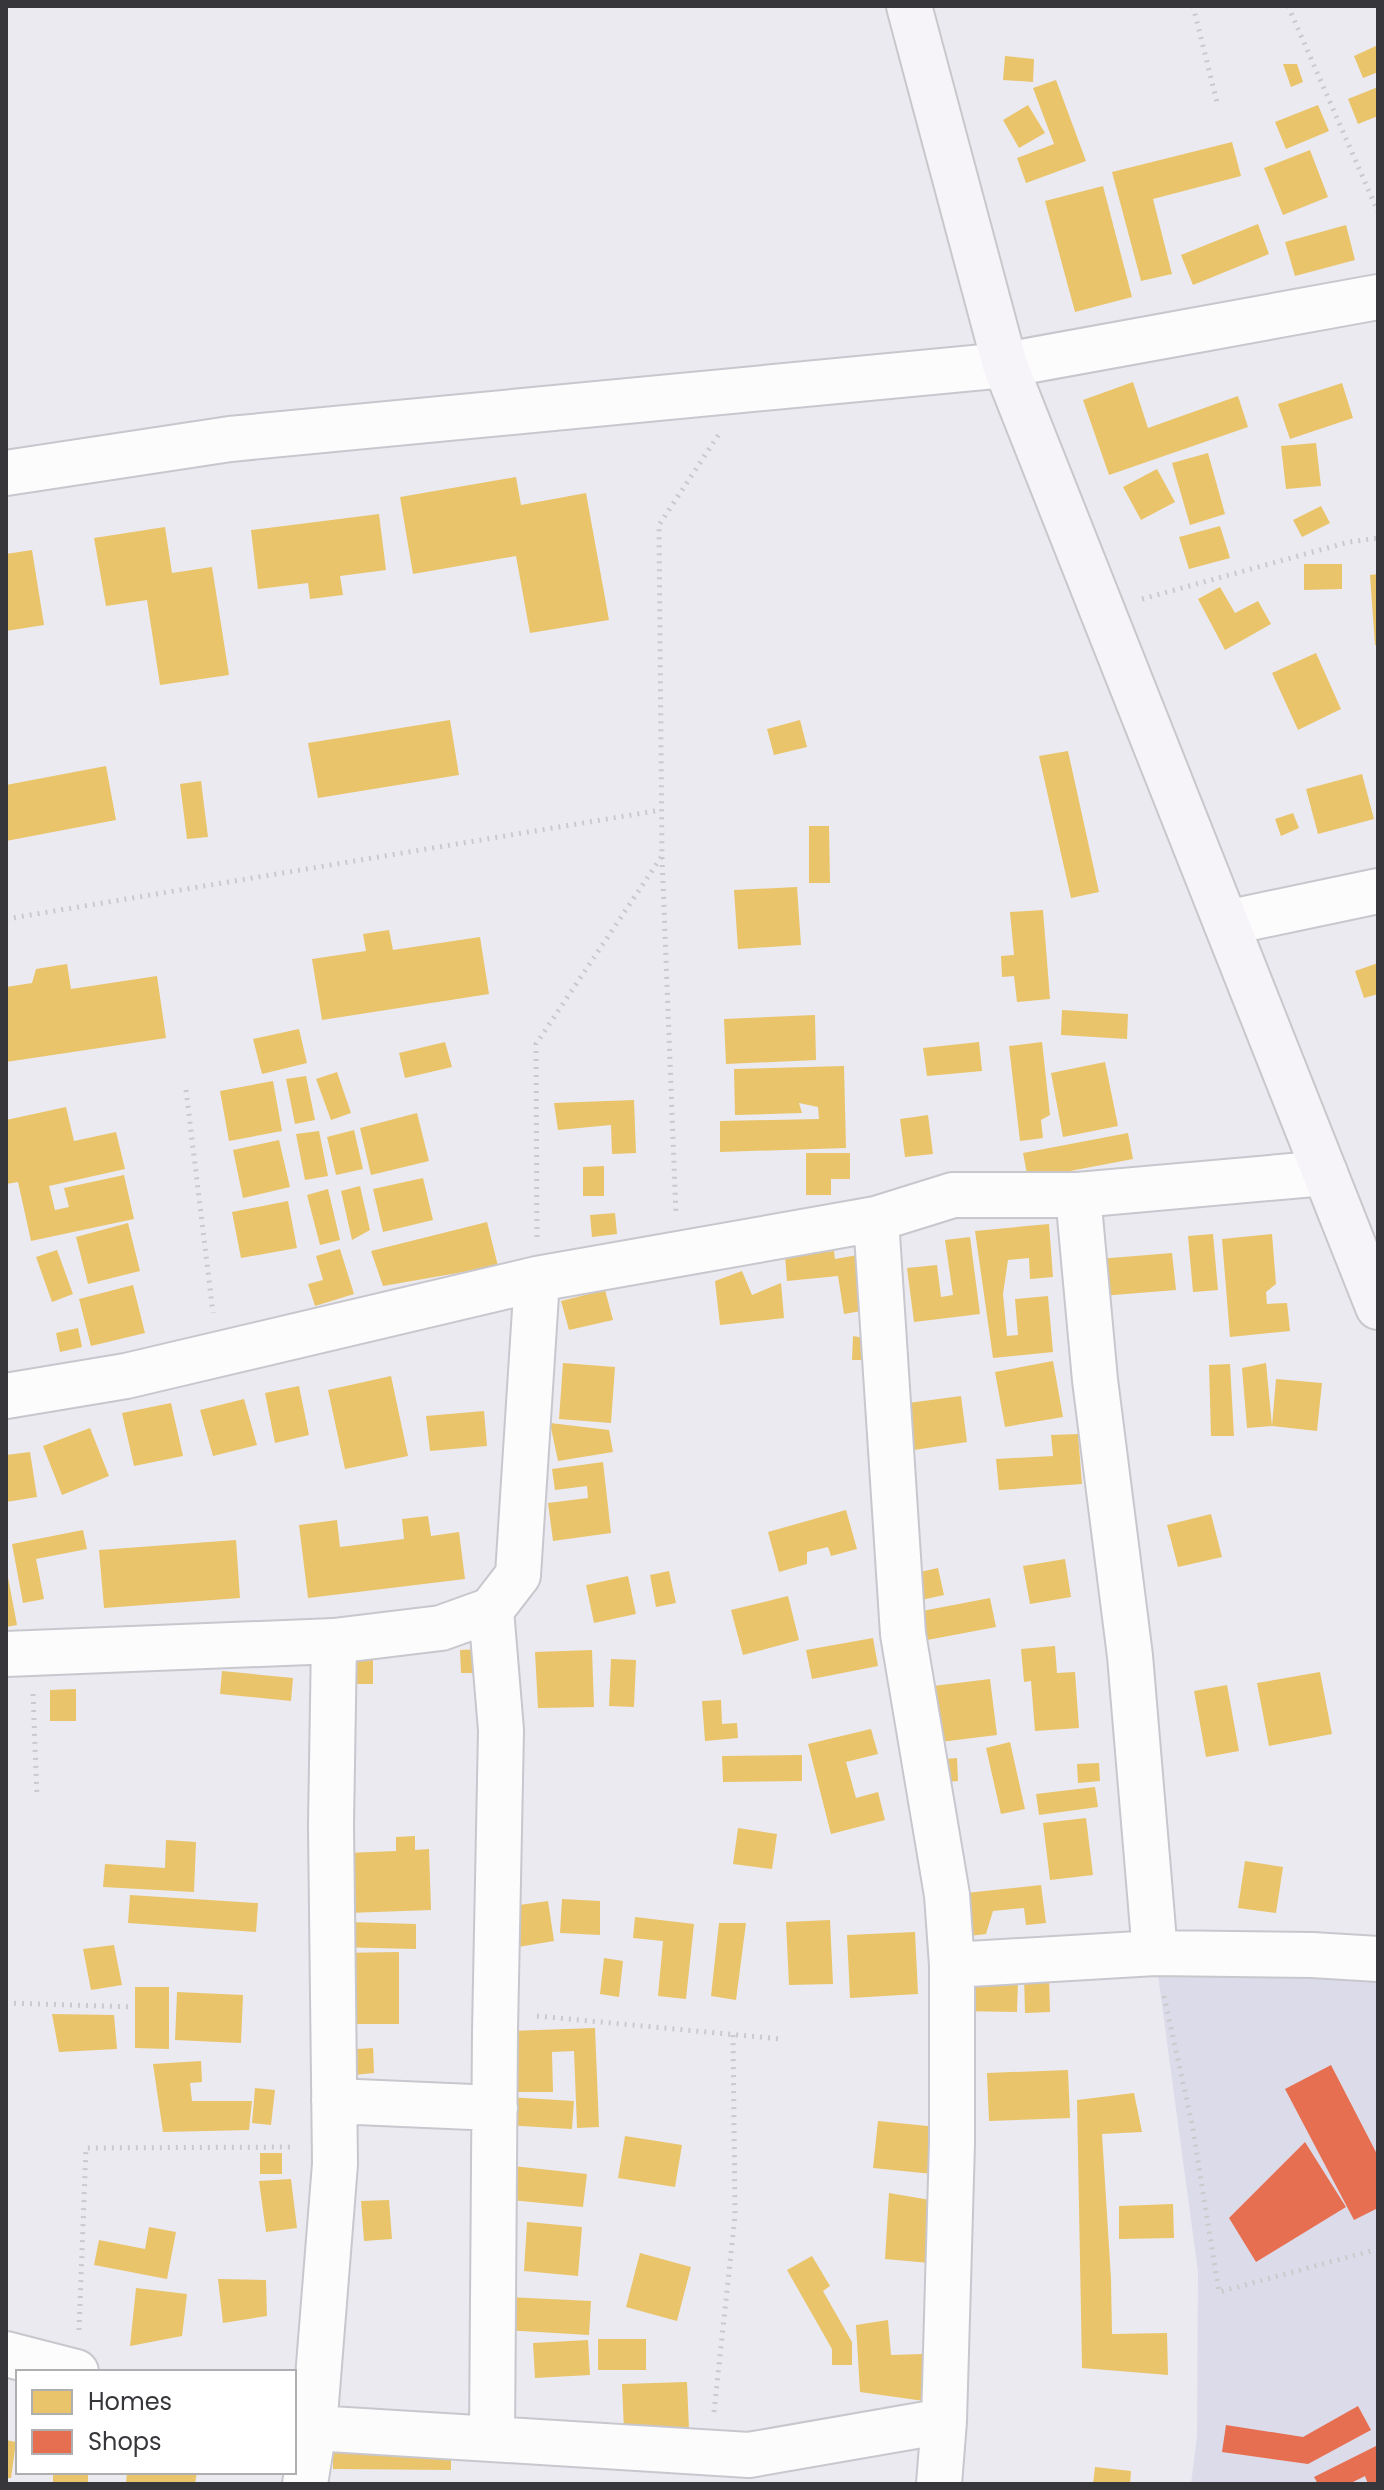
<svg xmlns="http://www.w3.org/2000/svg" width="1384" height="2490" font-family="Poppins,sans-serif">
  <rect width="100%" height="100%" fill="#ebeaf1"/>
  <path fill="#dcdbe9" d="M1155,1953L1378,1962V2484H1191L1197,2436L1198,2272Z"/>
  <path fill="#e9c46a" d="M1378,45V72L1363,78L1354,56Z
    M1005,56L1034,59L1033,82L1003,80Z
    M1283,64H1297L1303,82L1291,87Z
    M1056,80L1086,161L1026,183L1017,158L1054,144L1033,88Z
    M1378,87V116L1358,124L1348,99Z
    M1028,105L1045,133L1019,148L1003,120Z
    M1318,105L1329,131L1286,149L1275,122Z
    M1232,142L1241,176L1153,199L1172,274L1141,281L1112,172Z
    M1310,150L1328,197L1283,215L1264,168Z
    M1103,186L1132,297L1075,312L1045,201Z
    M1258,224L1269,254L1193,285L1181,255Z
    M1346,225L1355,260L1295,276L1285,242Z
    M1133,382L1148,428L1238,396L1248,427L1109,475L1083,400Z
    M1342,383L1353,418L1290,439L1278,404Z
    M1316,443L1321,486L1286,489L1281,446Z
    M1208,453L1225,514L1190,525L1172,463Z
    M1157,469L1175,502L1141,520L1123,487Z
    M516,477L521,505L586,493L609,620L530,633L516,556L413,574L400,497Z
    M1321,506L1330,523L1302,537L1293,520Z
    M379,514L386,570L340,576L343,595L310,599L308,583L258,589L251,530Z
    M1220,526L1230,558L1189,569L1179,537Z
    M165,527L172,573L212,567L229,675L160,685L147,600L106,606L94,538Z
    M32,550L44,625L6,631V554Z
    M1304,564H1342V589L1304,590Z
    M1378,574V645H1375L1370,575Z
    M1220,587L1235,613L1258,601L1271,624L1225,650L1198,599Z
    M1316,653L1341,709L1298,730L1272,673Z
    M450,720L459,775L318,798L308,743Z
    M800,720L807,747L774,755L767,729Z
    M1068,751L1099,892L1071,898L1039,756Z
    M106,766L116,820L6,841V785Z
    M1362,774L1374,819L1318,834L1306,789Z
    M201,781L208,837L187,839L180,784Z
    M1293,813L1299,828L1281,836L1275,819Z
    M809,826H829L830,883H809Z
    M797,887L801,945L738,949L734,890Z
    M1043,910L1050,999L1017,1002L1014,976L1002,977L1001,956L1014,955L1010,912Z
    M389,930L393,950L480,937L489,994L322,1020L312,959L366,951L363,934Z
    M1378,963V994L1364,998L1355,971Z
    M67,964L71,989L157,976L166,1038L6,1062V987L32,983L36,969Z
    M1062,1010L1128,1014L1127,1039L1061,1035Z
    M815,1015L816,1060L726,1064L724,1019Z
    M299,1029L307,1063L262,1074L253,1039Z
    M445,1042L452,1067L405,1078L399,1053Z
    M979,1042L982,1071L927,1076L923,1048Z
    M1042,1042L1050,1115L1041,1120L1043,1138L1020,1141L1009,1046Z
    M1105,1062L1118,1126L1063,1137L1051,1073Z
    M844,1066L846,1148L720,1152V1121L819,1119L818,1107L799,1103L802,1113L735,1115L734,1069Z
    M337,1072L351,1113L331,1120L316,1079Z
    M306,1076L315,1120L295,1124L286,1079Z
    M273,1081L282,1131L229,1141L220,1091Z
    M634,1100L636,1153L612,1154L611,1125L558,1130L554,1103Z
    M66,1107L74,1141L116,1132L125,1169L49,1186L55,1210L69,1207L64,1188L124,1175L134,1219L31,1241L18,1182L6,1184V1120Z
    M417,1113L429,1161L371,1175L360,1128Z
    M928,1115L933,1154L905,1157L900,1119Z
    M354,1130L363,1169L336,1175L327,1137Z
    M319,1131L328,1176L305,1180L296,1134Z
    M1128,1133L1133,1159L1028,1179L1023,1153Z
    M279,1140L290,1187L243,1198L233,1150Z
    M806,1153H850V1179H831V1195H806Z
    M604,1166V1196H583V1167Z
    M423,1178L433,1220L383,1232L373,1189Z
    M360,1186L370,1230L352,1240L341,1191Z
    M328,1189L340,1240L320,1245L307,1195Z
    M288,1201L297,1248L241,1258L232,1212Z
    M615,1213L617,1234L592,1237L590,1215Z
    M487,1222L498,1266L383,1286L371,1251Z
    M128,1223L140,1271L88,1284L76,1237Z
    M1049,1224L1053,1277L1030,1279L1029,1258L1008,1260L1003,1294L1007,1336L1018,1335L1015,1299L1048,1296L1053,1352L993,1358L975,1231Z
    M1213,1234L1218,1290L1193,1292L1188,1236Z
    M1272,1234L1276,1284L1266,1292L1267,1304L1287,1303L1290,1331L1230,1337L1222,1239Z
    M970,1237L980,1314L914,1322L907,1268L937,1265L941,1297L953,1295L945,1240Z
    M340,1249L354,1294L315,1306L308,1284L323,1280L316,1256Z
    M57,1250L73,1294L52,1302L36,1257Z
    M834,1251L835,1259L858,1255L867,1310L844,1314L838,1276L787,1281L785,1256Z
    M1172,1253L1176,1290L1101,1296L1098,1259Z
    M742,1271L752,1295L781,1283L784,1318L720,1325L715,1281Z
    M133,1285L145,1333L91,1346L79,1299Z
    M605,1290L613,1320L569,1330L561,1301Z
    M78,1328L82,1347L60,1352L56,1333Z
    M853,1336L870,1339L869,1360H852Z
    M1053,1361L1063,1417L1005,1427L995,1372Z
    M563,1363L615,1367L611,1423L559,1419Z
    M1266,1363L1272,1426L1247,1428L1242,1368Z
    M1230,1364L1234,1436H1211L1209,1365Z
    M391,1376L408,1456L345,1469L328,1390Z
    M1276,1379L1322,1383L1317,1431L1272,1426Z
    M299,1386L309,1435L275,1443L265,1393Z
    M961,1396L967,1442L914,1450L908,1403Z
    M244,1399L257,1445L213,1456L200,1410Z
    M171,1403L183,1456L134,1466L122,1413Z
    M484,1411L487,1446L430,1451L426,1416Z
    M550,1423L609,1430L613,1452L558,1461Z
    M90,1428L109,1476L62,1495L43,1446Z
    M1078,1434L1082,1484L999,1490L996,1459L1053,1456L1051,1435Z
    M30,1452L37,1497L6,1502V1455Z
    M603,1462L611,1533L553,1541L548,1503L588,1498L587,1486L555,1490L552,1469Z
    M846,1510L857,1549L831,1556L828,1547L807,1552V1564L779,1572L768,1532Z
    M1211,1514L1222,1557L1178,1567L1167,1525Z
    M428,1516L431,1536L459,1532L465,1579L308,1598L299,1525L337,1520L340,1547L404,1539L402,1519Z
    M83,1530L87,1549L36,1559L44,1599L23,1603L12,1544Z
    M236,1540L240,1598L104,1608L99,1550Z
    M1065,1559L1071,1597L1030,1604L1023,1566Z
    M6,1567L17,1625L6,1627Z
    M938,1568L944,1595L912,1602L906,1575Z
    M669,1571L676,1603L656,1607L650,1575Z
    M628,1576L636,1614L594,1623L586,1585Z
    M788,1596L799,1640L743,1655L731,1610Z
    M990,1598L996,1627L922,1641L917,1612Z
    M873,1638L878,1666L812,1679L806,1650Z
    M1055,1646L1057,1673L1075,1672L1079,1728L1035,1731L1031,1681L1024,1682L1021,1649Z
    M482,1649L483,1673H461L460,1650Z
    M592,1650L594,1707L538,1708L535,1652Z
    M344,1659L373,1660V1684H344Z
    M611,1659L636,1660L634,1707L609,1706Z
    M222,1671L293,1678L291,1701L220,1694Z
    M1320,1672L1332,1734L1269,1746L1257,1683Z
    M990,1679L997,1735L940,1742L933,1686Z
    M1227,1685L1239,1751L1206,1757L1194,1691Z
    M76,1689V1721H50V1690Z
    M721,1700L722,1724L737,1723L738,1738L705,1741L702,1701Z
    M871,1729L878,1754L846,1762L856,1798L878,1792L885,1820L831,1834L808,1744Z
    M1010,1742L1025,1809L1001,1814L986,1748Z
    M802,1755V1781L723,1782L722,1756Z
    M957,1758L958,1781L934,1783L932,1760Z
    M1099,1763L1100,1781L1078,1783L1077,1764Z
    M1095,1787L1098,1807L1039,1815L1036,1794Z
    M1086,1818L1093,1875L1050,1880L1043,1823Z
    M738,1828L777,1834L772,1869L733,1864Z
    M415,1836V1850L429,1849L431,1910L348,1913L346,1853L396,1851V1837Z
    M166,1840L196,1842L194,1892L103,1887L105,1864L165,1868Z
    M1245,1861L1283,1867L1276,1913L1238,1908Z
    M1041,1885L1046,1923L1026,1925L1024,1908L993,1911L986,1934L952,1938L947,1895Z
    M130,1895L258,1903L256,1932L128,1923Z
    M562,1899L600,1901V1935L560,1933Z
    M548,1901L554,1941L518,1947L512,1906Z
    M635,1917L694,1924L686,1999L658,1996L663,1941L633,1938Z
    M830,1920L833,1984L789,1985L786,1922Z
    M349,1922L416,1924V1949L335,1947Z
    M719,1923H746L736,2000L711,1996Z
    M915,1932L918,1994L850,1998L847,1935Z
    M114,1945L122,1985L91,1990L83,1949Z
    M399,1952V2024H337L336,1953Z
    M604,1958L623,1961L619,1997L600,1994Z
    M1024,1975H1049L1050,2012L1025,2013Z
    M958,1978L1018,1980L1017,2012L957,2011Z
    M135,1987H169V2049L135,2048Z
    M177,1992L243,1995L241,2043L175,2040Z
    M52,2014L114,2015L117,2049L59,2052Z
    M595,2028L599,2127L577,2128L574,2051L552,2052L553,2092H512L510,2031Z
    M373,2048L374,2073L343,2076L341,2050Z
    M201,2061L202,2082L190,2083L192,2101H252L249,2130L163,2132L153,2064Z
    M1068,2070L1070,2118L989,2121L987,2073Z
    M255,2088L275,2090L271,2125L252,2123Z
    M1134,2093L1142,2132L1102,2134L1111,2279L1112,2334L1167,2333L1168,2375L1082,2368L1077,2100Z
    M507,2097L574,2101L572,2129L505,2125Z
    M878,2121L947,2128L943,2175L873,2168Z
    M625,2136L682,2145L675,2187L618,2178Z
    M260,2153H282V2174H260Z
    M503,2165L587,2174L583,2207L500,2199Z
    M291,2179L297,2228L266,2232L259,2181Z
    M889,2193L930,2200V2263L885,2259Z
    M389,2200L392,2239L364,2241L361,2201Z
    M1173,2204L1174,2238L1119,2239V2206Z
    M527,2222L582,2227L578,2276L524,2271Z
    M149,2227L176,2232L167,2279L94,2265L99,2240L145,2249Z
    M640,2253L691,2267L677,2321L626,2307Z
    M812,2256L830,2286L823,2291L852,2342V2365H832V2349L787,2270Z
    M218,2279L266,2280L267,2316L223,2323Z
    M136,2288L187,2294L182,2336L130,2346Z
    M506,2297L591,2301L589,2335L505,2330Z
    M888,2320L891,2355L922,2354L924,2401L860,2392L856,2325Z
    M598,2339H646V2370H598Z
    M588,2340L590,2375L535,2378L533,2343Z
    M687,2382L689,2429L624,2431L622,2384Z
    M6,2440L16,2442L11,2478H6Z
    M333,2443H451V2470L333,2469Z
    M1095,2467L1131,2471L1130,2484H1093Z
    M53,2472H88V2484H53Z
    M127,2472H197L195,2484H126Z"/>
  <path fill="#e76f51" d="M1331,2065L1378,2156V2208L1354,2220L1285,2089Z
    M1305,2142L1346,2207L1256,2262L1229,2218Z
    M1358,2406L1371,2430L1308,2464L1222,2452L1226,2425L1303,2437Z
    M1378,2445V2484H1368L1365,2476L1349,2484H1318L1314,2477Z"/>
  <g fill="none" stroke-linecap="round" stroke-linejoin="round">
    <defs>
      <path id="minor" d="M6,473L230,439L1005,365L1378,297
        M1226,923L1378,891
        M6,1396L126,1376L537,1279L876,1219
        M491,1610L501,1730L495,2031L492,2439
        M6,1654L334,1641L441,1628L491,1610L518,1575L537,1279
        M1155,1953L1130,1656L1095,1380L1078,1195L1325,1173
        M952,1965L1155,1953L1312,1955L1378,1959
        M334,2101L495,2108
        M6,2354L76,2372
        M294,2424L314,2428L749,2455L944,2421
        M305,2484L314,2428L335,2164L331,1825L334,1641
        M939,2484L944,2421L952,2143V1965L947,1895L903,1634L876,1219L953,1195H1078"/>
      <path id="major" d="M909,6L1005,365L1378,1307"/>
    </defs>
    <use href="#minor" stroke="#c8c7cd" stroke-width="48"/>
    <use href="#major" stroke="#c8c8cb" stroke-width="48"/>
    <path stroke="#cacacd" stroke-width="5" stroke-dasharray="2 6" stroke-linecap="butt" d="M1193,6L1217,102
      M1288,6L1378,212
      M1142,599L1349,542L1378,538
      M662,857L676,1215
      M6,919L661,810
      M186,1090L213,1313
      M537,1237L536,1044L662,856L659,525L719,434
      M33,1694L37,1797
      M1164,1996L1192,2124L1219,2292L1378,2249
      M6,2003L133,2007
      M537,2016L780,2039
      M79,2330L86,2148L293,2147
      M714,2412L735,2216L733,2034"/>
    <use href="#minor" stroke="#fcfcfd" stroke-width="44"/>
    <use href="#major" stroke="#f6f4f8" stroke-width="44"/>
  </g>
  <rect width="1384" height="2490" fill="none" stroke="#37363b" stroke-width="16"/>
  <rect x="16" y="2370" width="280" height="104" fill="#ffffff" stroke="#afafb1" stroke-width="2"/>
  <rect x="32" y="2390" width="40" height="24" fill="#e9c46a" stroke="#afafb1" stroke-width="2"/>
  <text x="88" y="2410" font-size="24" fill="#37363b">Homes</text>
  <rect x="32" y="2430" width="40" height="24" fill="#e76f51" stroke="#afafb1" stroke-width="2"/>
  <text x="88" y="2450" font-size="24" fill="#37363b">Shops</text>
</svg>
